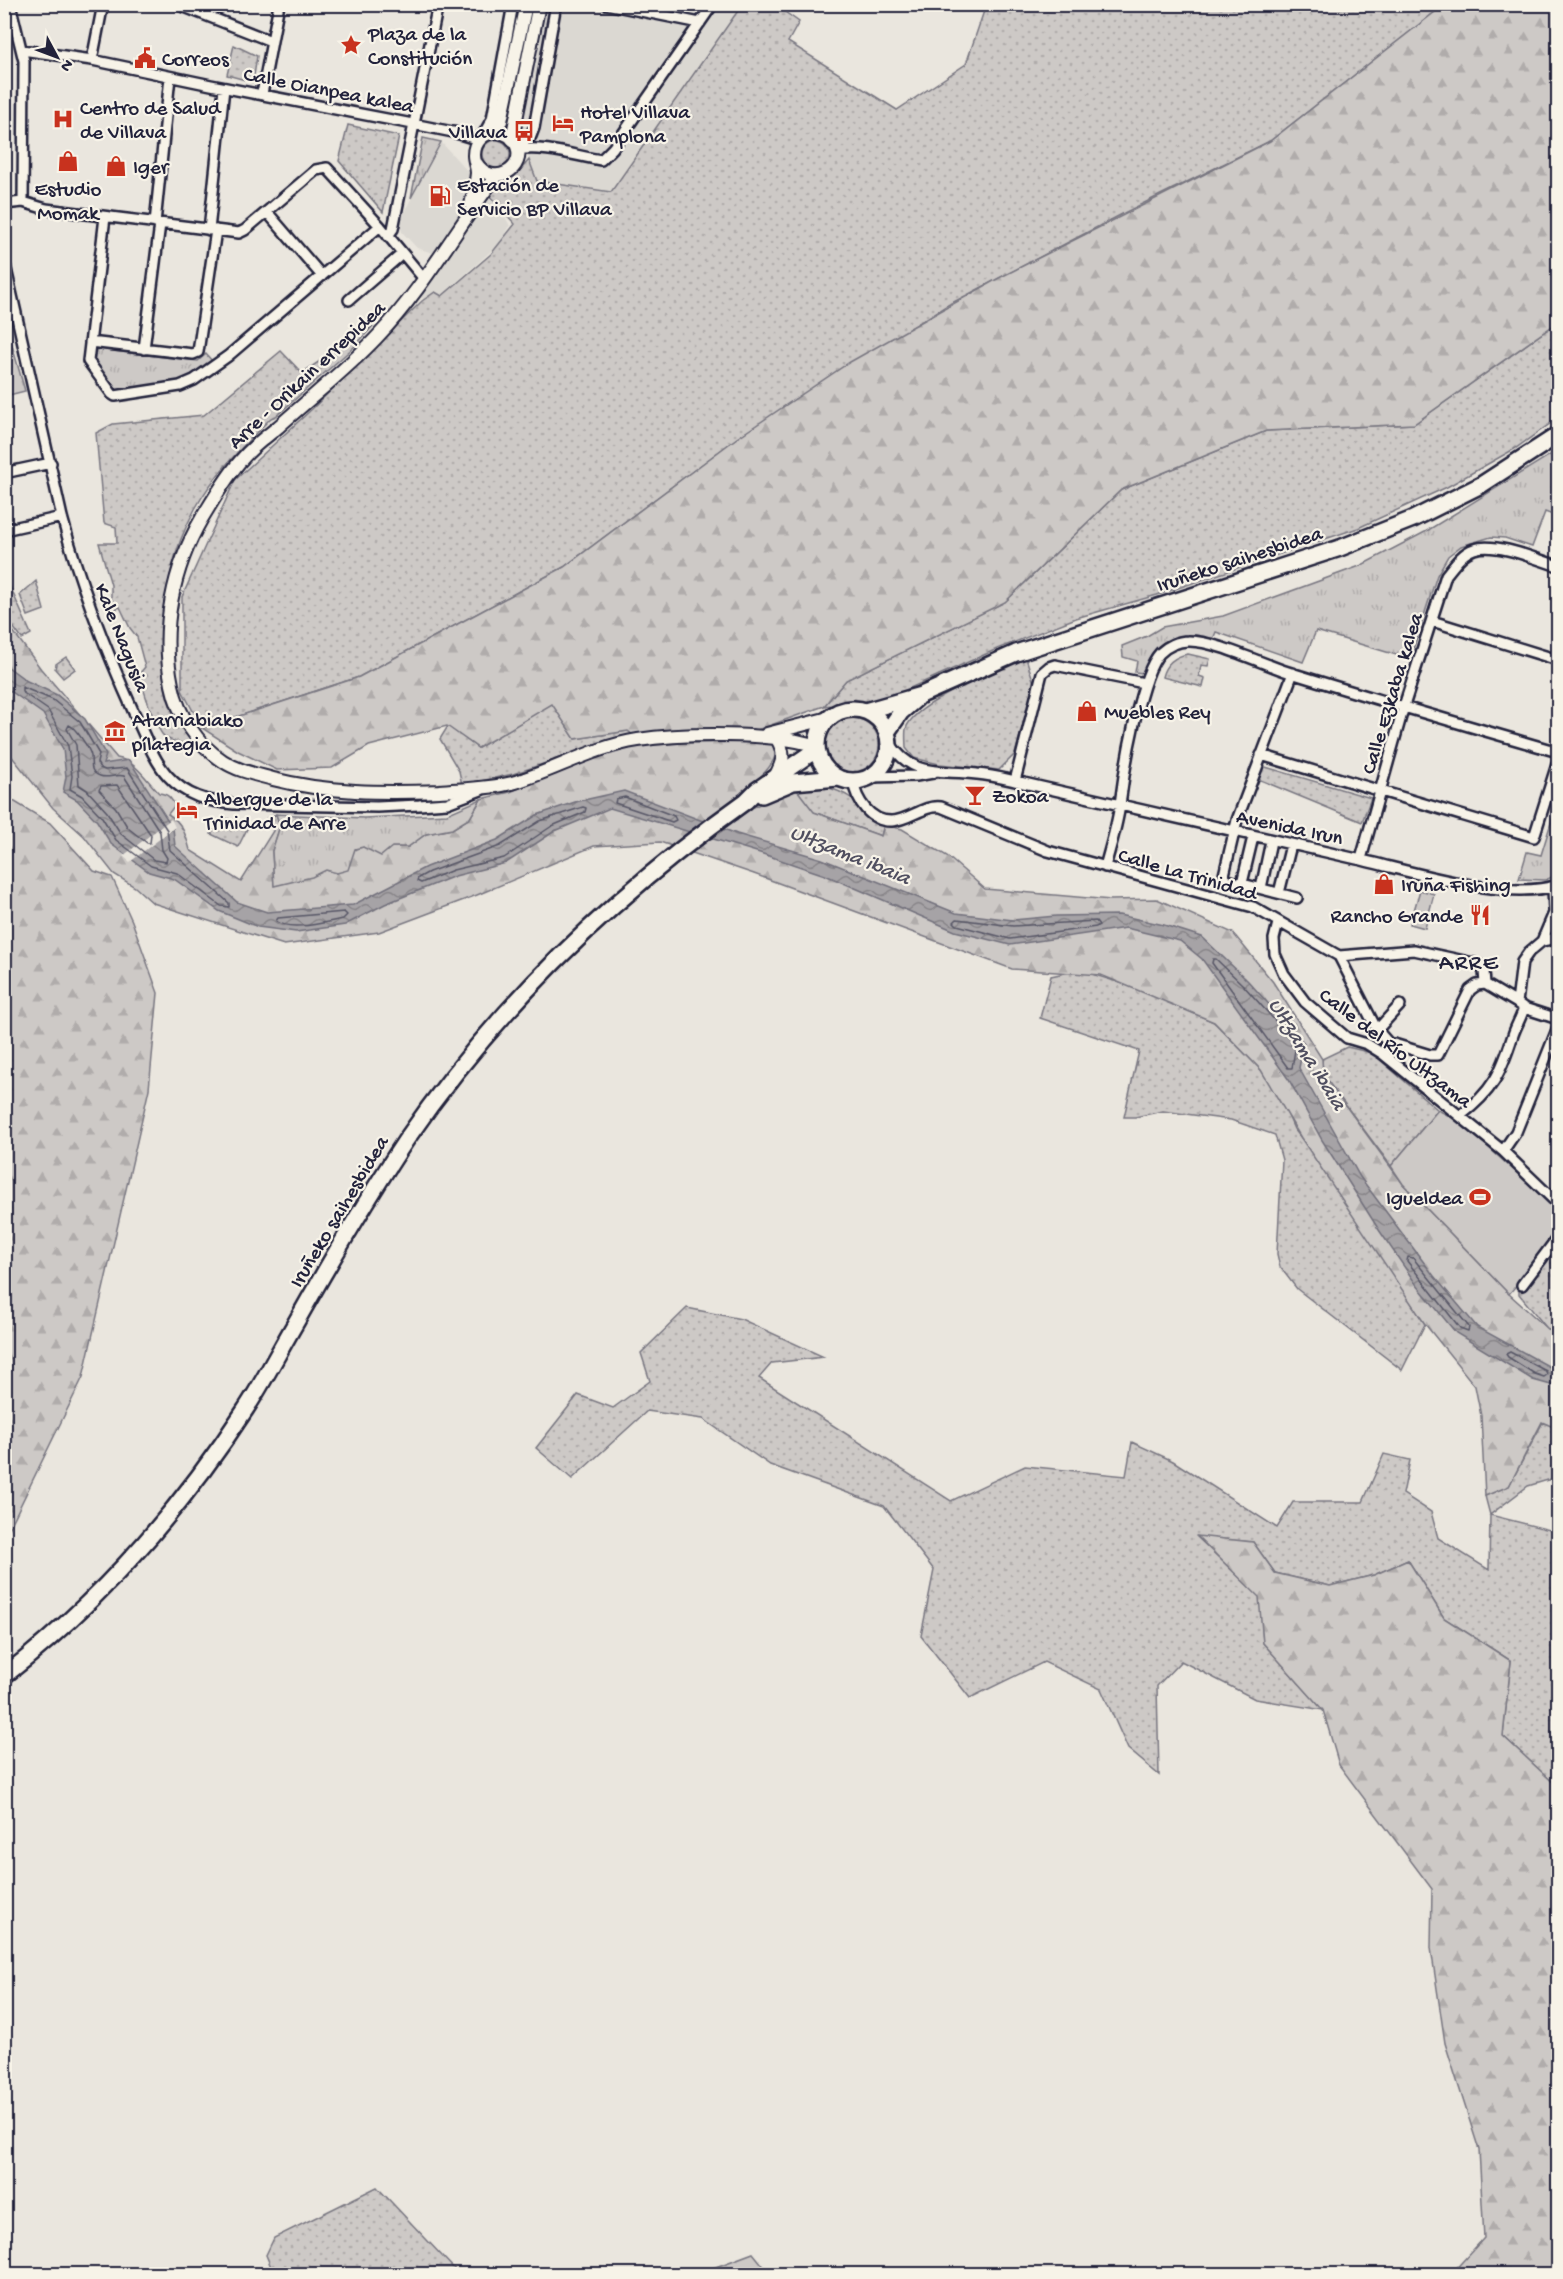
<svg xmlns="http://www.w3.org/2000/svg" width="1563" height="2279" font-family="'Gochi Hand',sans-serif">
  <defs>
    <pattern id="grass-dots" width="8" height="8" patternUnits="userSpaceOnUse" patternTransform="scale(1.5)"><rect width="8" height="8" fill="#cdc9c6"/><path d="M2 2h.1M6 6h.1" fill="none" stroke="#b0acab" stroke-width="1.8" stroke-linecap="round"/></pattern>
    <pattern id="forest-firs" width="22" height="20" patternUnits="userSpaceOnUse" patternTransform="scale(1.5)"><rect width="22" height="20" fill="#cdc9c6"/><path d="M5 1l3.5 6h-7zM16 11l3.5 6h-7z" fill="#b0acab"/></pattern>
    <pattern id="park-tufts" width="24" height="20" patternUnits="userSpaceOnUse" patternTransform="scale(1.5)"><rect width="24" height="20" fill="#cdc9c6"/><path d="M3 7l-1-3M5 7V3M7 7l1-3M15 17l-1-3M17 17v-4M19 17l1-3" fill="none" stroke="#b0acab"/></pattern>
    <pattern id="water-waves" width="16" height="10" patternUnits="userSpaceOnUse" patternTransform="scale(1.5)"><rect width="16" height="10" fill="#a6a3a6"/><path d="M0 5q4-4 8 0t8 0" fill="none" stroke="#878488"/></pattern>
  </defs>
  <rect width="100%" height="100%" fill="#eae6de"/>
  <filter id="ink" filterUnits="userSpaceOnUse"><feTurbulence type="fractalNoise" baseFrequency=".0167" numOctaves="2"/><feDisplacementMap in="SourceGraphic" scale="12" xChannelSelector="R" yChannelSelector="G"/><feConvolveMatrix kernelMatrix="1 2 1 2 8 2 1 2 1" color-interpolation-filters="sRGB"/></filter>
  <g filter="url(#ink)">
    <path fill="#dbd8d2" d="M544,5H742L611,192L537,181L517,126Z
      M441,142L470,174L471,184L465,206L436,254L417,248L402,232L399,222Z
      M485,194L502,211L510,226L500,243L442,295L435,292L423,299L421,297L474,217Z"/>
    <path fill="url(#grass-dots)" stroke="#787680" stroke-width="1.5" d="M742,5H775L799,22L788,42L897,110L966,64L986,5H1444L1270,141L1128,211L946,306L737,438L564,567L359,677L202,728L182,690V597L235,480L312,409L422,301L435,292L442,296L491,254L515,224L487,193L494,187L516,175L529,160L537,181L611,192Z
      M234,45L257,56L253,82L227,75Z
      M348,125L399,136L383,212L339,161Z
      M482 154a14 14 0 1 1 28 0a14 14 0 1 1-28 0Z
      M1558,322V418L1516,448L1447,487L1358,528L1157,595L1076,618L997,649L899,693L876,700L824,706L846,680L1005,602L1121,490L1266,431L1414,424Z
      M373,326L355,346L276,416L271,418C244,445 214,474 195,509C173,549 163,596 163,641C163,662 162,685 170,705C175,718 186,731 194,744C184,744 168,742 162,734C152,720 144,691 139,674L145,667L137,637L130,628L120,607L116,609L111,598V585L99,543H117L116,527L104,523L96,433L113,424L204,415L281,351L302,373Z
      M4,573L31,634L22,639L5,616Z
      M36,581L44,610L28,616L20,595Z
      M1188,654L1210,659L1208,666L1201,665L1199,676L1205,678L1203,687L1162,677C1165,664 1175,656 1188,654Z
      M66,657L75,669L63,678L55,669L56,664Z
      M1026,658L1034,683L1015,754L999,770L939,764L914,758L906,748C906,743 905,735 906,729C912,703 1000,670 1026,658Z
      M552,703L575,739L628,731L632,734L513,774L462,785L459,771L440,739L448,726L478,748Z
      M825 745a27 27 0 1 1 54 0a27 27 0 1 1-54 0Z
      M1262,766L1371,798L1362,822L1258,779Z
      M819,785C830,788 842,791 851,798C866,812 860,818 884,825L881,836L813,812L794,786Z
      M223,817L248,827L238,847L211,834Z
      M1079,970L1137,988L1214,1022L1261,1070L1277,1090L1294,1129L1322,1164L1425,1324L1402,1370L1297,1289L1280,1267L1277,1254L1282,1160L1275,1135L1231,1120L1163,1111L1135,1117H1124L1139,1051L1040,1018L1051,976Z
      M1347,1047L1372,1053L1438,1110L1391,1166L1323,1075L1322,1059Z
      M1558,1236V1342L1519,1294V1283Z
      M687,1308L741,1319L824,1357L772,1363L759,1378L951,1501L1025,1466L1126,1476L1132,1442L1173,1461L1277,1528L1293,1502H1363L1384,1454L1410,1460L1403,1494L1431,1512L1438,1538L1489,1570L1490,1515L1485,1496L1509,1486L1543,1422L1558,1429V1477L1528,1486L1490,1515L1558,1532V1787L1503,1736L1511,1661L1444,1618L1408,1560L1374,1575L1330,1586L1275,1573L1253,1542L1197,1537L1260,1597L1263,1643L1323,1710L1255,1699L1181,1661L1157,1686L1159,1775L1128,1749L1101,1689L1044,1662L970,1698L921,1636L934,1570L884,1506L770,1465L703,1419L647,1411L572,1479L536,1448L578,1395L613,1408L650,1381L641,1353Z
      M377,2187L459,2274H274L266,2255L274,2238Z"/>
    <path fill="url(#forest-firs)" stroke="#787680" stroke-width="1.5" d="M1444,5H1558V322L1414,424L1266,431L1121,490L1005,602L846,680L824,706L757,730L632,734L628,731L575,739L552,704L478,748L447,726L369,746L332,768L277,770L238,751L202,728L359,677L564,567L737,438L850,362L999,278L1270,141Z
      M4,619L41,669L117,758C135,760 147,781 159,793C168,794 170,797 175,805L168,814C182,822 186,835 190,850L241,882L273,831L267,818L276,814L280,826L272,851L274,885L326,870L337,873L355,849L363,847L372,850L392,847H408L426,834L452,829L470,818L481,799L510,792L591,758L628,747L681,743L772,742L777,749C774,768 758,779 743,790L754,807L794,786L814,812L881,836L884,825L902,829L947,856L985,889L1111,900L1157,899L1233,933L1273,982L1322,1059L1323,1075L1403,1184L1509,1294L1558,1338V1429L1542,1422L1509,1486L1485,1496L1481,1416L1475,1386L1425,1324L1301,1138L1261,1070L1214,1022L1101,975L1012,969L754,874L660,842L594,846L477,895L379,932L284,945L153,903L135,887L114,874L84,836L53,808L5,748Z
      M5,796L50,823L94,871L112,877L132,921L158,993L149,1089L83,1377L5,1537Z
      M1197,1536L1253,1542L1275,1573L1330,1586L1374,1575L1408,1560L1444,1618L1511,1661L1503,1736L1558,1787V2274H1451L1484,2238L1479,2150L1445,2043L1431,1948L1432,1889L1339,1765L1323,1710L1263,1643L1259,1597Z
      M753,2253L770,2274H697Z"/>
    <path fill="url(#park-tufts)" stroke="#787680" stroke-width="1.5" d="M423,138L441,142L411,198Z
      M4,317L25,391L5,396H4Z
      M105,346V350L198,361L206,354L213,362L185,382L115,393L94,363L96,349Z
      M1558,450V517L1545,512L1532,547L1505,538L1491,537L1461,546L1448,556L1437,575L1410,659L1316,631L1303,662L1216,632L1213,639C1192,632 1164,633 1151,655C1148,660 1146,667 1143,673L1135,672L1137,661L1123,657L1122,646L1147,636L1162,627L1223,616L1360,566L1425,532Z
      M481,799L470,818L452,829L426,834L408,847H392L381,856L363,847L355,849L348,870L337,873L326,870L312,877L274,886L272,851L280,826L276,814L364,818L447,814Z
      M1558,800V875L1545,880L1519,879L1527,852L1541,855Z"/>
    <path fill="#cdc9c6" stroke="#787680" stroke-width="1.5" d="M1420,890L1434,894L1425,928L1410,924Z
      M1438,1110L1459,1121L1558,1210V1236L1509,1294L1403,1184L1391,1166Z"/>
    <path fill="url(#water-waves)" stroke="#716f7b" stroke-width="1.5" d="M4,664L27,681L57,695L85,719L106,755L103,764L129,760L173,828L175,846L237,902L267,912L353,905L426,867L497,840L537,815L575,802L624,791L737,834L822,859L956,913L1013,920L1056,916L1119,915L1164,925L1202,937L1248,981L1304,1043L1299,1068L1360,1177L1434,1276L1477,1327L1550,1367L1558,1368V1387L1533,1380L1456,1333L1416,1284L1379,1230L1322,1140L1289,1080L1202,959L1180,941L1126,928L1010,945L955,931L825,875L760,853L610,808L555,831L506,863L455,876L385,904L345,925L296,932L258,927L219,911L174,879L149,872L111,844L97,821L77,800L63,792L66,777L63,749L43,714L5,687Z"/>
    <path fill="#eae6de" d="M171,819L175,827L130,862L123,856Z"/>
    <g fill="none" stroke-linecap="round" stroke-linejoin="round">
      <path stroke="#575666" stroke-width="1.5" d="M22,687L53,700L80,722L99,754L97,763L100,768L105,770L127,768L167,830L170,850L229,903V907L221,906L177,873L151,866L116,840L102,817L82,796L70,789L72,776L68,746L48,710L22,692Z
        M69,725C75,727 90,749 91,756C92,765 89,772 100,776C107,779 116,774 124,776L160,832L162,850L167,858L166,862L154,860L121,834L107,812L87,790L79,785L76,745L67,729Z
        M117,785L151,835L150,843H147L128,828L116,808L99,790L101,786Z
        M625,797L674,816L676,820L672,822L615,803L616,799Z
        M583,807L586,808L585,812L552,826L504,858L453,870L421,883L417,881L418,878L429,872L500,846L540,821Z
        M344,912L347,915L343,919C325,922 292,932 276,921L278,918Z
        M957,919L1013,926L1096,921L1099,925L1096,927L1010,939L957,925L954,922Z
        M1213,959H1216L1243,985L1296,1044L1292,1068H1288L1212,963Z
        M1408,1257L1413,1258L1469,1327L1468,1331L1460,1328L1407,1261Z
        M1510,1352L1546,1371L1547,1375L1544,1377L1535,1374L1508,1357L1506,1354Z"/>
      <defs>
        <path id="minor" d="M10,4L24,61L23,202
          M177,4L271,41
          M606,4L700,23
          M22,50L92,60L211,85L423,126L453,132L479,140
          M92,60L103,4
          M262,94L279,4
          M482,137L492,119L513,4
          M517,147L531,136L534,128L556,4
          M518,150C542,145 576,156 601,160L613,148L713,4
          M4,204L23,202L46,209L239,233L245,230L316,170L327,168L380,226L424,279
          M267,212L322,276
          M105,217L88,361L112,394L115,396L180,386L194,380L228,356L380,226
          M155,223L170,77
          M209,230L224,88
          M388,236L393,229L438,4
          M4,260L62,517C80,585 106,651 135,715C144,734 154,761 168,776C186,796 208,802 234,804L377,807L419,805L447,803L481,790
          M349,300L402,254
          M90,342L193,354L198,352L216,230
          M144,349L160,224
          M4,473L51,463
          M4,530L62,517
          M1432,621L1558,660
          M1293,673L1237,820L1223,879L1297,898
          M889,742C913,779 939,769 977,774C990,775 1002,778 1015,781C1129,808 1243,834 1357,859C1411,871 1506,902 1558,885
          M1261,755L1534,837L1558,761
          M870,777L916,776L933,773
          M853,781C856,800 870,822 892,821C910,820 923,805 941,807L1048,851L1253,907L1339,956L1414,950L1478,964L1484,971L1485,984L1517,1003
          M1015,781L1042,673L1049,667L1055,665L1144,683
          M1361,859L1404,706L1446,575C1454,565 1462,553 1474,549C1497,542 1536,559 1558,566
          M1105,867C1111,844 1119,820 1121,797C1125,766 1140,674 1160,653C1167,646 1178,641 1188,641C1213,640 1263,664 1288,672C1378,700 1468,726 1558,752
          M1242,883L1253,837
          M1261,888L1271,841
          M1279,893L1291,845
          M1278,923L1274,939L1275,954L1284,974L1305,1002L1347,1038L1367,1044L1383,1054L1503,1151L1558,1204
          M1542,941L1552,939L1558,943
          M1339,956L1377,1030L1391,1046L1389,1048
          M1524,1008L1558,1019
          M1377,1030L1400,1005
          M1391,1046L1394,1044L1430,1055H1438L1470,990L1477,985L1485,984
          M1460,1116C1493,1091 1501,1073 1513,1035C1516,1026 1521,1018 1524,1008L1517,1003L1522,962L1529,952L1542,941L1554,913L1553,887
          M1503,1151L1516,1132L1558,1027
          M1522,1285L1558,1237"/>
        <path id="major" d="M492,132L501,121L526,4
          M512,139L539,4
          M496,176C456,229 423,289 377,337C347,369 311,397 278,427C266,437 253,446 243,458C228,474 213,500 202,518C173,568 160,629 172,685C178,715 197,744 223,761C238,771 255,774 273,779C327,793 383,793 439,791C463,789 488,789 512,783C554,771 593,747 638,740C683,733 774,732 817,746
          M471,205C473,195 476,184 477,173C477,167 474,161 474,155C474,142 484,131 498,132C505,133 513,137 516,144C528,169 492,189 476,163
          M767,734L829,718
          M775,777C783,762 786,754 777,739"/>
        <path id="highway" d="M817 745a36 36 0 1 1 72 0a36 36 0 1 1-72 0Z
          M865,711L921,695L1016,653L1340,548L1413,519L1481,485L1558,435
          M887,732L901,712L916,699
          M762,795L793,782L838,778
          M4,1676C99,1602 180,1510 245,1410C263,1383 278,1353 295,1324C330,1262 366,1200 406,1140C497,1007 615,894 746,801L757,790L817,749"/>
      </defs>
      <use href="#minor" stroke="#22223b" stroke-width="14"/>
      <use href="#major" stroke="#22223b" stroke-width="16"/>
      <use href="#highway" stroke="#22223b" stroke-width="20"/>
      <use href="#minor" stroke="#f7f3e8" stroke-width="9"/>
      <use href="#major" stroke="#f7f3e8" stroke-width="12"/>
      <use href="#highway" stroke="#f7f3e8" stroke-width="15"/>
    </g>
  </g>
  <defs>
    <symbol id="sight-bare" viewBox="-9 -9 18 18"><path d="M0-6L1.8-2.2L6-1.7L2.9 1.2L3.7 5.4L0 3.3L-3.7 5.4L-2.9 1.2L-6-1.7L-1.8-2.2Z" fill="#c8321e" stroke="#f7f3e8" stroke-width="2.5" paint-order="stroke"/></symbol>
    <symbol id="civic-bare" viewBox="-9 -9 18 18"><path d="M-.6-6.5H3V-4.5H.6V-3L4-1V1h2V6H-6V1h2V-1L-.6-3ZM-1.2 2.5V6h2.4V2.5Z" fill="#c8321e" stroke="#f7f3e8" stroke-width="2.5" paint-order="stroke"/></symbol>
    <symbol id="hospital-bare" viewBox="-9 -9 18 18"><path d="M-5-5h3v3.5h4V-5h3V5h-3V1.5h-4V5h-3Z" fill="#c8321e" stroke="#f7f3e8" stroke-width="2.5" paint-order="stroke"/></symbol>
    <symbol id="hotel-bare" viewBox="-9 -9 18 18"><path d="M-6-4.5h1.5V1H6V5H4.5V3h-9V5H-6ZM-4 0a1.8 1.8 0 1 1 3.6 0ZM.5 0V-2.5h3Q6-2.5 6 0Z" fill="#c8321e" stroke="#f7f3e8" stroke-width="2.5" paint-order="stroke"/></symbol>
    <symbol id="bus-bare" viewBox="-9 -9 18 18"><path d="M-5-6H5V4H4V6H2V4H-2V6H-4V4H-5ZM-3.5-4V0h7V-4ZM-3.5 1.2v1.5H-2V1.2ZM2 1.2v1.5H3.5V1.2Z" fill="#c8321e" stroke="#f7f3e8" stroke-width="2.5" paint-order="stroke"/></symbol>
    <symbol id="shop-bare" viewBox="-9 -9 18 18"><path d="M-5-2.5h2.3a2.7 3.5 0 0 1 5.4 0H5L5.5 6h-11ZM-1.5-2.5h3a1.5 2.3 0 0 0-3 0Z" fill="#c8321e" stroke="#f7f3e8" stroke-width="2.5" paint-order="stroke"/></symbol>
    <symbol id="fuel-bare" viewBox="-9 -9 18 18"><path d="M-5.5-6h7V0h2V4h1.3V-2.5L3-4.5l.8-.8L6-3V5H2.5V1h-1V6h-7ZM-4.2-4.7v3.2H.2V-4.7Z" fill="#c8321e" stroke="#f7f3e8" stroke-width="2.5" paint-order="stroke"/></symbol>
    <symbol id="museum-bare" viewBox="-9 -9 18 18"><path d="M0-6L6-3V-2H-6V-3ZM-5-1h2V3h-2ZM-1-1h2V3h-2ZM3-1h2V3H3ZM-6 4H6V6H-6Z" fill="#c8321e" stroke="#f7f3e8" stroke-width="2.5" paint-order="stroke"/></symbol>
    <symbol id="bar-bare" viewBox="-9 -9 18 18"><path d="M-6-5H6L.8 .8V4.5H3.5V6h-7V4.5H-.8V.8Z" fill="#c8321e" stroke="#f7f3e8" stroke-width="2.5" paint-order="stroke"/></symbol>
    <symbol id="restaurant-bare" viewBox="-9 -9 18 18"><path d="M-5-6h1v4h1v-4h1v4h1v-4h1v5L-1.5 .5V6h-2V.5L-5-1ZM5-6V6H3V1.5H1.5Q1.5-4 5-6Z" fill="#c8321e" stroke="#f7f3e8" stroke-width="2.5" paint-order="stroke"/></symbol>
    <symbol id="stadium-bare" viewBox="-9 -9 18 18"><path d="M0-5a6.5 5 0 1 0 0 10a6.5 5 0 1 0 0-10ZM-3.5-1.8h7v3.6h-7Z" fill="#c8321e" stroke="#f7f3e8" stroke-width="2.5" paint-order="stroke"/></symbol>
  </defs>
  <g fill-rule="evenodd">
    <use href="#sight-bare" x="336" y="30" width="30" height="30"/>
    <use href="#civic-bare" x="130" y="43" width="30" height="30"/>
    <use href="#hospital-bare" x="48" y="104" width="30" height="30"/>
    <use href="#hotel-bare" x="548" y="108" width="30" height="30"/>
    <use href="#bus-bare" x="509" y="116" width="30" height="30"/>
    <use href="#shop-bare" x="53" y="146" width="30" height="30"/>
    <use href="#shop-bare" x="101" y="151" width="30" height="30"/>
    <use href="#fuel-bare" x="425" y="181" width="30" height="30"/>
    <use href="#shop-bare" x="1072" y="696" width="30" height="30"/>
    <use href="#museum-bare" x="100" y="716" width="30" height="30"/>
    <use href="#bar-bare" x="960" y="780" width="30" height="30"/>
    <use href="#hotel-bare" x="172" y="795" width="30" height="30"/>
    <use href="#shop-bare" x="1369" y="869" width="30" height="30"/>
    <use href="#restaurant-bare" x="1465" y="900" width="30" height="30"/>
    <use href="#stadium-bare" x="1465" y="1182" width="30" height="30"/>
  </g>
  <g text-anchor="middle" stroke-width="4.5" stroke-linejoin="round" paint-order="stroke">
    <g font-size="21" fill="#22223b" stroke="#f7f3e8" text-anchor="start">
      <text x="368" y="40">Plaza de la<tspan x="368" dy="24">Constitución</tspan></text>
      <text x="162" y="65">Correos</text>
      <text x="80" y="114">Centro de Salud<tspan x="80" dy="24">de Villava</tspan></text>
      <text x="580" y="118">Hotel Villava<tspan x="580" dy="24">Pamplona</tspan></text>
      <text x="507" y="138" text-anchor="end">Villava</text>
      <text x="133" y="173">Iger</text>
      <text x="457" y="191">Estación de<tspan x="457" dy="24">Servicio BP Villava</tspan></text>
      <text x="68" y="195" text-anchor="middle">Estudio<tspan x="68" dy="24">Momak</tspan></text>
      <text x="1104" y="718">Muebles Rey</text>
      <text x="132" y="726">Atarriabiako<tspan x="132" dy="24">pílategia</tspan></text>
      <text x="992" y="802">Zokoa</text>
      <text x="204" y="805">Albergue de la<tspan x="204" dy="24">Trinidad de Arre</tspan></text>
      <text x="1401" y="891">Iruña Fishing</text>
      <text x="1463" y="922" text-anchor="end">Rancho Grande</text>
      <text x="1463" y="1204" text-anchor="end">Igueldea</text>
    </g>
    <g font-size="21" fill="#22223b" stroke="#f7f3e8">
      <text transform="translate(329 89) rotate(11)" y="7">Calle Oianpea kalea</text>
      <text transform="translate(306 374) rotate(-43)" y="7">Arre - Orikain errepidea</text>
      <text transform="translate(1239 558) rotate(-18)" y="7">Iruñeko saihesbidea</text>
      <text transform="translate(123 637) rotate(68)" y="7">Kale Nagusia</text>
      <text transform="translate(1391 693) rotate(-73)" y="7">Calle Ezkaba kalea</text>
      <text transform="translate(1290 826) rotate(12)" y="7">Avenida Irun</text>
      <text transform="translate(1188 873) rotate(16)" y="7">Calle La Trinidad</text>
      <text transform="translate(1396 1047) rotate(37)" y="7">Calle del Río Ultzama</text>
      <text transform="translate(338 1211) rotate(-59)" y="7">Iruñeko saihesbidea</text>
    </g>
    <g font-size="22" font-style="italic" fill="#504f60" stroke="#f7f3e8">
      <text transform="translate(851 853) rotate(22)" y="8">Ultzama ibaia</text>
      <text transform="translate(1309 1053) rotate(58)" y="8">Ultzama ibaia</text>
    </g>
    <g font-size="24" letter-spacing="1.5" fill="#22223b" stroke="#f7f3e8">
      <text x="1469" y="969">ARRE</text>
    </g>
  </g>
  <rect width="1563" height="2279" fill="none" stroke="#f7f3e8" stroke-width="24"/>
  <rect x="12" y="12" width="1539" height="2255" fill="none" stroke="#22223b" stroke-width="2" filter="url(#ink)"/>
  <g transform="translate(57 57) rotate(131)" stroke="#f7f3e8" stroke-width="4.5" paint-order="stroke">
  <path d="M0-4.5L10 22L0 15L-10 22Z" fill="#22223b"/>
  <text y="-9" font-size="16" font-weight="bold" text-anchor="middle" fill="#22223b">N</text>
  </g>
</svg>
